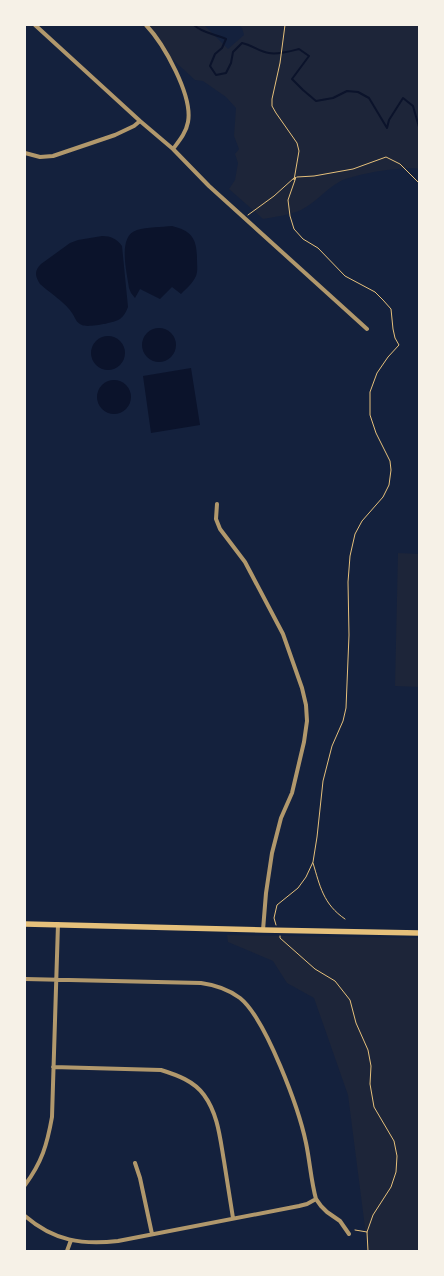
<svg xmlns="http://www.w3.org/2000/svg" width="444" height="1276" font-family="Manrope,sans-serif">
  <rect width="100%" height="100%" fill="#14213d"/>
  <path fill="#1d2539" d="M144,25H204L228,49L244,35L242,28L239,25H419V169C403,166 354,174 339,182C325,190 315,203 301,210C290,215 274,217 263,219L229,189L235,180L238,163L235,154L239,149L234,136L236,108L226,97L203,81L195,80L170,57L167,50L160,43L156,34Z
    M398,553L419,554V687L395,686Z
    M227,935L419,938V1251H368L348,1095L314,998L287,983L273,961L228,942Z"/>
  <path fill="#0b132b" d="M172,226C193,231 197,240 197,260C197,265 198,271 196,276C193,283 186,289 181,294L172,287L160,299L140,289L135,298L131,293L129,288C127,272 117,236 137,230C147,227 162,227 172,226Z
    M102,236C111,236 117,239 122,246L128,307C126,312 124,316 120,319C114,323 87,328 82,325C76,323 75,317 72,313C67,304 49,292 40,284C35,276 34,271 41,264L70,243L78,240Z
    M142 345a17 17 0 1 1 34 0a17 17 0 1 1-34 0Z
    M91 353a17 17 0 1 1 34 0a17 17 0 1 1-34 0Z
    M191,368L200,425L151,433L143,376Z
    M97 397a17 17 0 1 1 34 0a17 17 0 1 1-34 0Z"/>
  <g fill="none" stroke-linecap="round" stroke-linejoin="round">
    <path stroke="#0b132b" stroke-width="2" d="M194,25C202,33 215,34 226,39L222,48L215,54L210,66L216,75L226,73L231,63L233,52L242,43C252,45 260,52 269,53C277,55 291,51 299,49L309,56L292,79L303,90L316,101L333,98L347,91L358,92L369,98L387,128L389,120L403,98L413,106L419,127"/>
    <path stroke="#e5c07b" stroke-width="1" d="M297,177L314,176L353,169L386,157L400,164L419,183
      M248,215L274,196L294,178
      M313,863C320,886 323,904 345,919
      M276,925L274,918L277,905L298,888L306,877L313,862L317,837L323,781L332,746L343,721L346,708L349,635L348,582L350,556L355,534L362,521L383,497L389,485L391,470L390,461L376,433L370,415V392L377,373L388,357L399,345L395,338L393,329L391,309L383,300L375,292L345,276L318,248L303,239L294,229L290,216L288,200L296,177L294,180L299,151L297,143L276,113L272,106V99L280,63L285,25
      M280,936V938L315,969L335,981L350,1000L356,1023L368,1050L371,1066L370,1084L374,1107L394,1141L397,1156L396,1172L391,1187L373,1215L367,1232L368,1251
      M355,1230L367,1232"/>
    <path stroke="#b1986c" stroke-width="4" d="M35,25L140,121L173,149L209,186L367,329
      M146,25C164,44 193,96 188,122C186,133 179,141 173,149
      M25,153L40,157L53,156L115,135L134,126L140,121
      M217,504L216,519L220,529L245,562L283,634L302,688L306,705L307,721L304,742L292,793L281,818L272,853L266,893L263,930
      M25,979L201,983C216,985 228,989 240,998C266,1019 299,1109 306,1143C310,1162 311,1181 316,1199L321,1206L327,1212L340,1221L349,1234
      M53,1067L161,1070C177,1075 194,1081 204,1095C218,1114 220,1138 224,1161C227,1180 230,1199 233,1218
      M135,1163L140,1178L152,1234
      M25,1185C42,1162 47,1145 52,1117L58,924
      M25,1216C54,1241 82,1245 118,1241L299,1206L307,1204L316,1199
      M67,1251L71,1240"/>
    <path stroke="#e5c07b" stroke-width="5.5" d="M25,924L263,930L419,933"/>
  </g>
  <rect width="444" height="1276" fill="none" stroke="#f6f1e7" stroke-width="52"/>
</svg>
